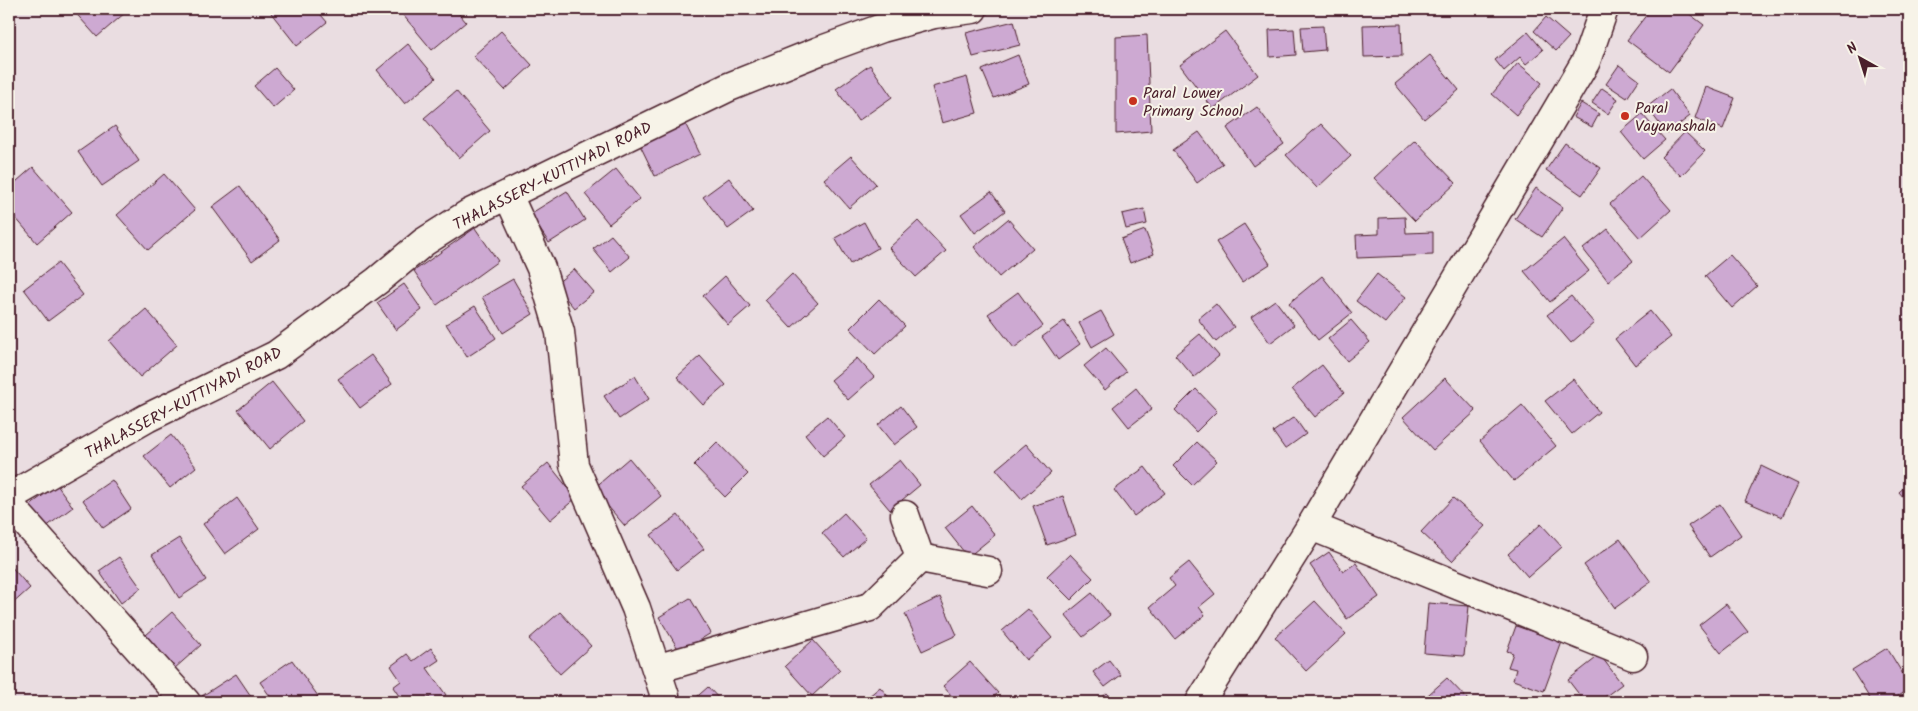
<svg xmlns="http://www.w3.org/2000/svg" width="1918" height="711" font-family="Kalam,sans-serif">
  <rect width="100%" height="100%" fill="#eadde1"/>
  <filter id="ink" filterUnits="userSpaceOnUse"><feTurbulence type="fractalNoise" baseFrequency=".02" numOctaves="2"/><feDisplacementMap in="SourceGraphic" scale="10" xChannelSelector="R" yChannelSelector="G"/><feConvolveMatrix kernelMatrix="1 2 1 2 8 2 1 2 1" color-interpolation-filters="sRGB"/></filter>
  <g filter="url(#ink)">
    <path fill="#cda9d2" stroke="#4a1f2b" d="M72,9H124L126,12L97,37Z
      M276,9H316L327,22L297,46L271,13Z
      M411,9H455L466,22L432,50L403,15Z
      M1651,9H1683L1704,25L1669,72L1627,40Z
      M1546,17L1569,37L1556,51L1534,31Z
      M1014,21L1020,45L973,57L966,33Z
      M1401,24L1402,56L1364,57L1363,25Z
      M1323,26L1325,50L1303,52L1301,27Z
      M1294,29L1296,55L1270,57L1269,30Z
      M501,31L532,65L505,90L473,56Z
      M1225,31L1258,75L1213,109L1180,65Z
      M1528,32L1543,50L1526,64L1520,57L1504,71L1495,60Z
      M1147,35L1151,131L1116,134V37Z
      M408,44L436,78L405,104L377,70Z
      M1018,55L1029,84L994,98L982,70Z
      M1430,55L1459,90L1424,119L1395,84Z
      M9,60L14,66L9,71Z
      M1518,63L1542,83L1516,115L1492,94Z
      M870,65L892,97L858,121L836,89Z
      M1619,65L1639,80L1627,98L1606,84Z
      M275,68L294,90L273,108L254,86Z
      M967,77L977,113L942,123L932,87Z
      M1706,87L1735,98L1723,129L1695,118Z
      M1602,88L1618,99L1608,114L1592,103Z
      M1670,89L1690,116L1667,134L1647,107Z
      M456,91L490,131L459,158L424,118Z
      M1581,103L1599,114L1592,127L1573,117Z
      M1257,107L1284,144L1253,166L1227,128Z
      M1642,114L1665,140L1643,159L1621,132Z
      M683,119L700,154L655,176L638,141Z
      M1321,124L1351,156L1317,188L1286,155Z
      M115,126L139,161L102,186L78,152Z
      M1199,132L1223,164L1197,183L1173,150Z
      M1685,132L1705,151L1681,176L1661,157Z
      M1415,140L1456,183L1415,221L1374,178Z
      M1565,143L1601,168L1582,195L1546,170Z
      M851,156L876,184L849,208L824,179Z
      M33,167L72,212L37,243L9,210V188Z
      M616,169L640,199L609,224L585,194Z
      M164,174L195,210L148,250L117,215Z
      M1641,176L1671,210L1640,238L1610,204Z
      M729,178L753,211L728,229L703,197Z
      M240,186L280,240L252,261L212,207Z
      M1536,188L1563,207L1542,237L1515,219Z
      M567,191L585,220L549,243L530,214Z
      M991,192L1005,211L975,233L961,214Z
      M1144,209L1147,224L1126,229L1122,214Z
      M1405,217L1406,233L1433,232V255L1357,258L1356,235L1379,234V218Z
      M1008,219L1033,248L999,277L974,247Z
      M918,221L946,251L916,277L889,248Z
      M864,222L878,248L850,264L835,238Z
      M1244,224L1270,264L1242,282L1216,242Z
      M475,228L498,261L437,305L414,271Z
      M1608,229L1633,261L1608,281L1583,249Z
      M1145,230L1154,254L1130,263L1121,239Z
      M611,235L630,257L612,272L593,249Z
      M1563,239L1589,271L1550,302L1524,271Z
      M1730,255L1757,286L1732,308L1705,276Z
      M58,263L83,295L48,321L24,289Z
      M574,269L594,292L574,308L555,285Z
      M792,274L818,303L791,328L765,300Z
      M1377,274L1406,297L1385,323L1356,301Z
      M725,276L750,306L728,325L703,296Z
      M1322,276L1352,313L1318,340L1289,303Z
      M513,279L533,314L503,333L482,297Z
      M404,284L422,310L396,330L377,303Z
      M1018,292L1043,326L1014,348L988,314Z
      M1571,296L1594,323L1571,343L1547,315Z
      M879,299L905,326L875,354L850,328Z
      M1275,300L1294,325L1270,343L1251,317Z
      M1216,304L1234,327L1216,342L1198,319Z
      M475,306L496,338L467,357L446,324Z
      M146,309L177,345L140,377L109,341Z
      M1101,311L1114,334L1092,347L1079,323Z
      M1650,311L1671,337L1635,365L1615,339Z
      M1351,320L1370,342L1347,361L1328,339Z
      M1064,321L1080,344L1058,360L1042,337Z
      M1200,334L1219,356L1194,377L1175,355Z
      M1106,348L1126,372L1105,390L1084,366Z
      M371,355L392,384L360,408L338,379Z
      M700,356L726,385L703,405L677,377Z
      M857,358L874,377L848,400L831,380Z
      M1322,365L1344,393L1315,417L1292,389Z
      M635,376L649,399L619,419L604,396Z
      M1445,378L1476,411L1433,450L1403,417Z
      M1573,379L1599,412L1572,434L1545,401Z
      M272,382L303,421L270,449L238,410Z
      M1136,388L1152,409L1129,427L1113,407Z
      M1196,389L1217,411L1196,432L1175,410Z
      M1522,405L1556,446L1514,481L1480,441Z
      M901,406L917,427L894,445L878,425Z
      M827,416L845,437L823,456L805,434Z
      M1294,417L1306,434L1285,449L1273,432Z
      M171,435L196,467L170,488L144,456Z
      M717,442L748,474L725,497L694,465Z
      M1197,442L1217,461L1192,485L1173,466Z
      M1026,444L1051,473L1022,499L996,469Z
      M629,458L661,496L625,526L593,489Z
      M900,460L920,485L890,510L869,485Z
      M548,463L576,498L550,520L521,486Z
      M1761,466L1798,484L1782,517L1745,501Z
      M1145,467L1165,493L1134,516L1114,490Z
      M112,480L131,509L103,528L83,500Z
      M1909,483V504L1899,492Z
      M57,485L73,507L42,530L26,508Z
      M1063,496L1076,535L1047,545L1033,506Z
      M237,498L259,529L225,554L203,524Z
      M1453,498L1485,526L1452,561L1421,532Z
      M1720,504L1741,535L1710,557L1688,526Z
      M972,506L995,535L968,557L945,528Z
      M844,513L866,538L844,557L822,533Z
      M678,515L704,549L677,570L651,535Z
      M1541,524L1562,547L1528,577L1508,554Z
      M179,538L206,580L179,598L152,555Z
      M1620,539L1651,582L1615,608L1584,565Z
      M1329,552L1343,572L1356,563L1379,597L1347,619L1310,565Z
      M1070,554L1093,578L1071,600L1047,576Z
      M119,557L141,588L121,603L99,571Z
      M1189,562L1215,594L1199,607L1205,615L1175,639L1150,607L1175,586L1169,578Z
      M9,564L30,588L9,607Z
      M1092,593L1110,615L1083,637L1065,615Z
      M940,597L957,635L922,651L905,614Z
      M690,598L711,633L680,652L659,617Z
      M1315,601L1346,634L1306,671L1275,637Z
      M1428,603L1469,606L1464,656L1424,653Z
      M1726,604L1748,632L1721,653L1699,625Z
      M1028,609L1052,638L1026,660L1002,631Z
      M172,612L201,645L174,669L146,635Z
      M560,612L591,646L560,674L529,639Z
      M1516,626L1562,642L1544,691L1513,680L1516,669L1508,667L1513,653L1507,651Z
      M813,640L840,670L812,696L785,666Z
      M431,648L439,660L427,668L446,695L436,702H433L429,697L422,702H403L393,687L401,681L391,666L407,654L413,661Z
      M1887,648L1909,684V689L1888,702H1872L1852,670Z
      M1600,655L1622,684L1598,702H1585L1568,680Z
      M292,660L318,696L309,702H274L260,682Z
      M1109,660L1121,675L1105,687L1093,672Z
      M970,662L998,693L988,702H957L943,686Z
      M236,674L255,702H207L202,696Z
      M1447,678L1470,702H1420Z
      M708,687L722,702H691Z
      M880,687L893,702H862Z
      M1107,693L1116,702H1097Z
      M115,696L121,702H109Z"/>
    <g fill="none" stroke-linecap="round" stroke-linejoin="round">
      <defs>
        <path id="street" d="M508,195L541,268L560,332L574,465L636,608L665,696L662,702
          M9,504L186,702
          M905,515L920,558
          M1311,526L1633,656
          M656,669L870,607L920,558L988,571"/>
        <path id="secondary" d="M1200,702L1311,526L1586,61L1604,9"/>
        <path id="primary" d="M9,497L147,418L276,355L377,281L424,242L468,214L729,87L819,51L882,28L934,14L973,9"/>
      </defs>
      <use href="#street" stroke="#4a1f2b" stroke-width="31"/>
      <use href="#secondary" stroke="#4a1f2b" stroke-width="31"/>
      <use href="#primary" stroke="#4a1f2b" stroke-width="31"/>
      <use href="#street" stroke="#f7f3e8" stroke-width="28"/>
      <use href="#secondary" stroke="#f7f3e8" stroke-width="28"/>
      <use href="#primary" stroke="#f7f3e8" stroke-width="28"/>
    </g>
  </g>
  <g fill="#c8321e" stroke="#f7f3e8" stroke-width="2">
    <circle cx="1133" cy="101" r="5"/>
    <circle cx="1625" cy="116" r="5"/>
  </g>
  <g text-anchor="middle" stroke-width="4" stroke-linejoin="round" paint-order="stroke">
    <g font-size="16" fill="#4a1f2b" stroke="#f7f3e8" text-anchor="start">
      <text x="1143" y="98">Paral Lower<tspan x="1143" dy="18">Primary School</tspan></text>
      <text x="1635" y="113">Paral<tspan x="1635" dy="18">Vayanashala</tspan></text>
    </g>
    <g font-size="16" fill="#4a1f2b" stroke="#f7f3e8">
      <text transform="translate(552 175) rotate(-27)" y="6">THALASSERY-KUTTIYADI ROAD</text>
      <text transform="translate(183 402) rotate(-28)" y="6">THALASSERY-KUTTIYADI ROAD</text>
    </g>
  </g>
  <rect width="1918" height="711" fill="none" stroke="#f7f3e8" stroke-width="30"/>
  <rect x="15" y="15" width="1888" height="681" fill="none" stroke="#4a1f2b" stroke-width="2" filter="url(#ink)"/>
  <g transform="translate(1860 58) rotate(321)" stroke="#f7f3e8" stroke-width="4" paint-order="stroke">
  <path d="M0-4L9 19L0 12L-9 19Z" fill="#4a1f2b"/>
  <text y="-8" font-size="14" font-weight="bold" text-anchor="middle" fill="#4a1f2b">N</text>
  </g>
</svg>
